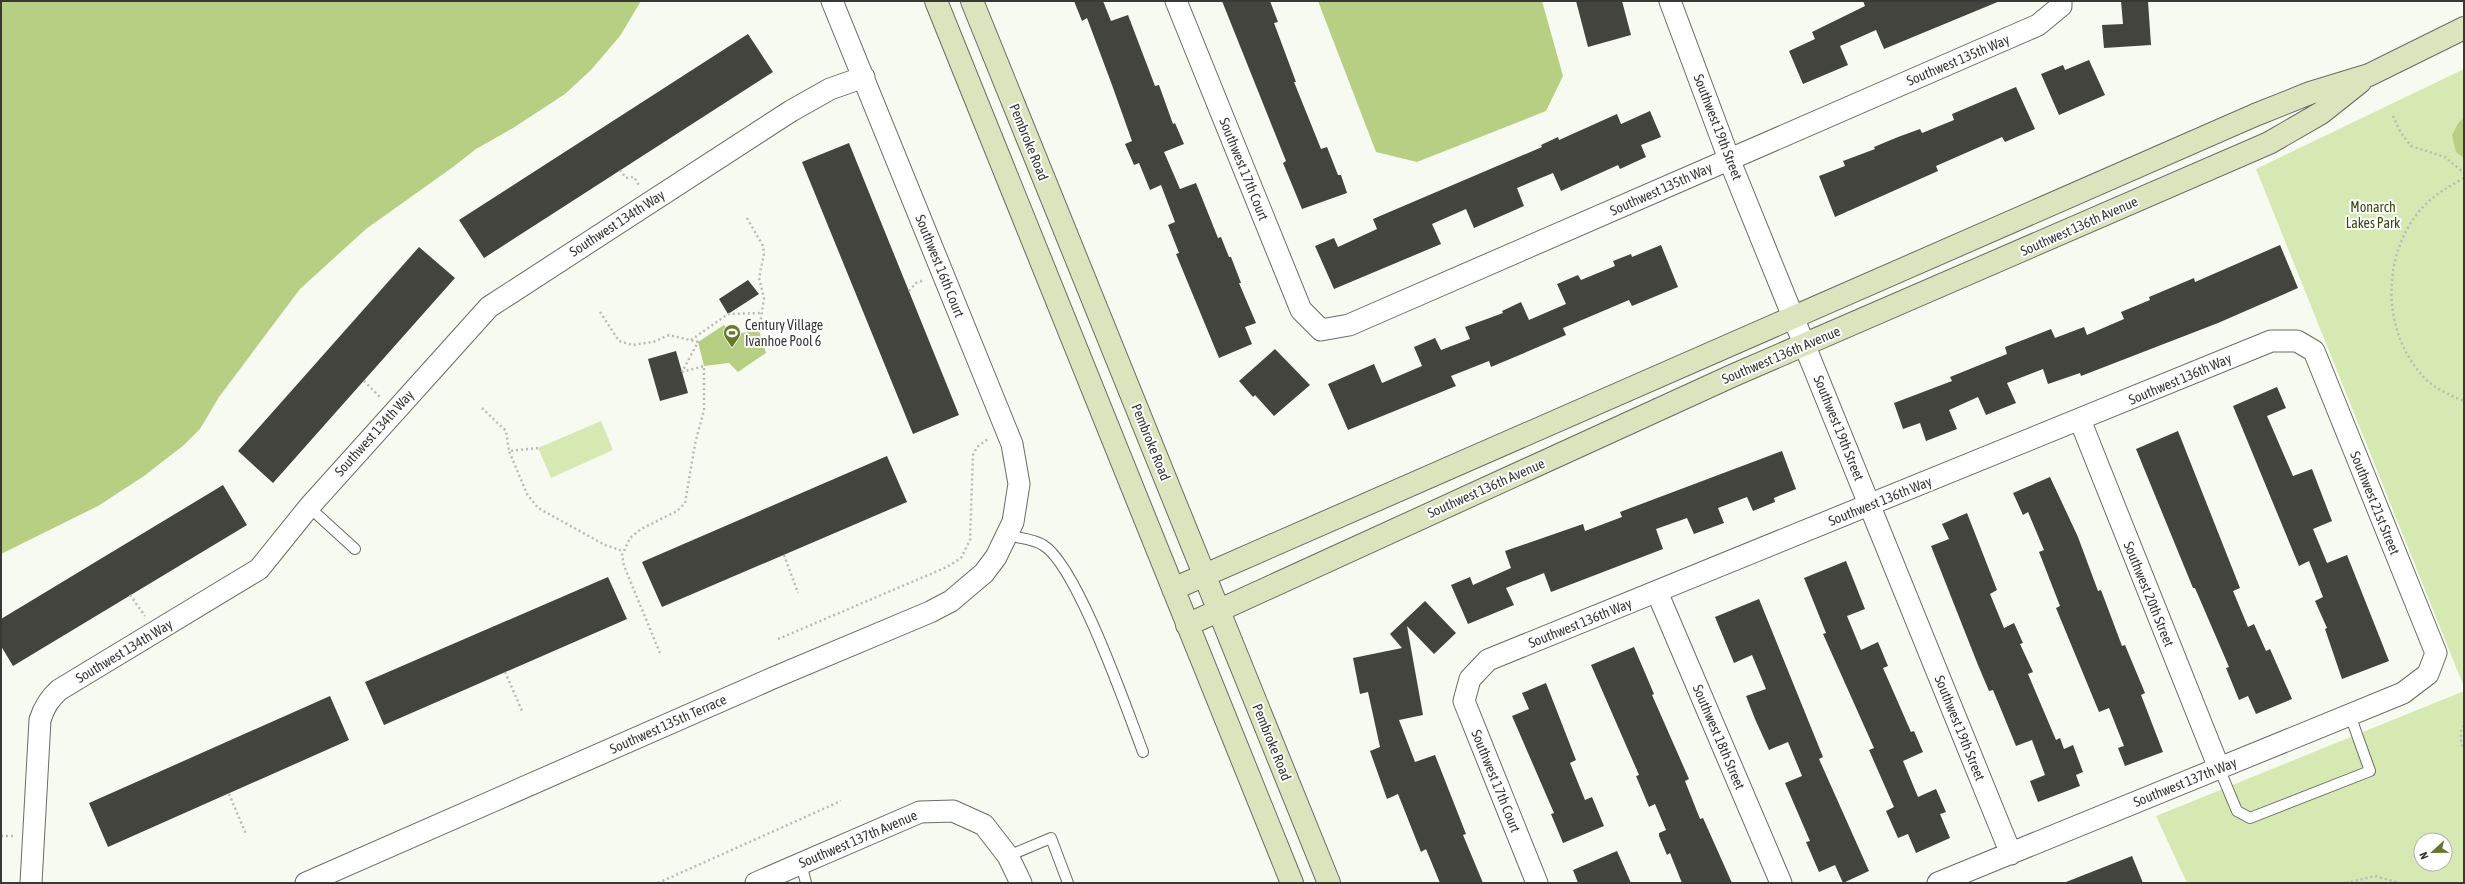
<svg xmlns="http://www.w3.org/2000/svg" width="2465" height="884" font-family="'Asap Condensed',sans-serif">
  <rect width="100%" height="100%" fill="#f7faf1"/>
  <path fill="#d7e9b2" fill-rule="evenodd" d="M2464,69V687L2256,169Z
    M601,421L613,450L551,478L538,448Z
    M2464,691V883H2187L2156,816ZM2421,840H2445V864H2421Z"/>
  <path fill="#b7cf82" d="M1,1H641L620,36L591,70L565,94L513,128L476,149L453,167L366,229L300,289L219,397L200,429L184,445L144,476L98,506L1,554Z
    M1318,1H1542L1563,76L1546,111L1417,162L1376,152Z
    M2464,118V158L2456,152L2452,135L2459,122Z
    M724,325L732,334L759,331L766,353L738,372L729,363L704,366L698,342Z"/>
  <path fill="#42443d" d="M1074,1H1103L1111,21L1128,15L1155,86L1159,85L1173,124L1175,123L1184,144L1164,152L1180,189L1196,183L1218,238L1221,237L1229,257H1231L1241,283H1239L1256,323L1245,327L1252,344L1219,358L1176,254L1179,253L1168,225L1175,222L1161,185L1150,190L1139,163L1134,165L1125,144L1132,141L1112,85L1087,18L1082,21Z
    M1222,1H1270L1278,22L1274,23L1296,82H1294L1321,149L1327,147L1338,175H1341L1347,193L1302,209L1283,163L1286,161Z
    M1576,1H1622L1631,35L1588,47Z
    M1863,1H2000L1884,49L1876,30L1840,46L1848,65L1803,84L1789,51L1815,39L1812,32L1865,6Z
    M2121,1H2148L2151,45L2104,48L2102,25L2123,24Z
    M748,34L773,72L484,258L459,220Z
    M2089,60L2105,95L2059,115L2041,74L2063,65L2065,70Z
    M2016,87L2035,129L2005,142L2002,137L1936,166L1938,171L1835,217L1819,176L1845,166L1843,161L1875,149L1874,147L1898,137L1920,129L1922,133L1954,120L1952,114Z
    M1650,111L1661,137L1641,145L1646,157L1620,169L1618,165L1561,191L1553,173L1517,188L1524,206L1474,228L1466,209L1432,224L1441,244L1334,289L1315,246L1334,238L1338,247L1377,229L1373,219L1542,147L1541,145L1558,137L1559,140L1617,114L1621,124Z
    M849,143L959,415L913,434L802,162Z
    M1661,245L1678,287L1632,306L1629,300L1563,328L1566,335L1510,359L1491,367L1489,361L1451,376L1456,386L1348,430L1328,384L1374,364L1382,383L1422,366L1414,347L1435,338L1441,350L1470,339L1465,327L1503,313L1502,311L1521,302L1529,320L1566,304L1557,284L1578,275L1581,280L1615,266L1613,261L1631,254L1632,257Z
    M2280,245L2298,288L2218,323L2081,376L2080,373L2048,384L2043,369L2007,383L2016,403L1986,415L1978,397L1949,410L1957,429L1926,441L1920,423L1903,429L1894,403L1952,381L1950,377L2007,354L2005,347L2051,329L2055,338L2084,327L2087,335L2124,319L2121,312L2150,300L2149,297L2194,278L2195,282Z
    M419,247L455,278L273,483L238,451Z
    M748,280L759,294L728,314L719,299Z
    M1275,349L1310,385L1274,416L1255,395L1253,397L1239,381Z
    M676,351L688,393L660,401L648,359Z
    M2277,387L2286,408L2267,416L2293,476L2312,469L2332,521L2313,529L2327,563L2347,555L2389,661L2342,679L2325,629L2327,628L2315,601L2323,597L2309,561L2299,566L2233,406Z
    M2178,431L2240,588L2233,591L2248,627L2254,624L2266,651L2270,649L2292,699L2256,714L2248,696L2239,700L2226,668L2229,667L2195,588H2193L2136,449Z
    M1782,451L1796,489L1774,498L1775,502L1753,511L1747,497L1718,508L1724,523L1694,534L1687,518L1656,529L1663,549L1551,592L1544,573L1506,588L1514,605L1468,624L1451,585L1470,577L1473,585L1511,568L1505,551L1583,524L1585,531L1622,517L1620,512Z
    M887,456L907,502L662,607L642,562Z
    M2050,477L2078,537L2098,591L2101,590L2122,646L2125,645L2145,693L2141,695L2163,752L2125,766L2118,748L2124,746L2109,708L2099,712L2056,608L2060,606L2039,552L2044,550L2028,512L2023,515L2013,493Z
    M223,485L247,525L13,666L1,646V619Z
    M1967,513L1997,590L1990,594L2004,628L2014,623L2023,643L2020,644L2033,672L2028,674L2056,740L2060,738L2064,749L2073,745L2083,772L2076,775L2080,786L2038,802L2030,781L2045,775L2032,740L2016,746L1993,690L1989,691L1978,665L1931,546L1949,539L1942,524Z
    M1846,561L1865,609L1847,616L1861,650L1878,642L1888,666L1883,668L1911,732L1914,731L1923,752L1903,761L1918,797L1936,789L1946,812L1940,814L1950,838L1916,853L1908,834L1898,838L1886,811L1894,807L1869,750L1874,748L1823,634L1826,633L1804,578Z
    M608,577L627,619L384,725L365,682Z
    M1759,599L1823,757L1819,759L1869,871L1843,883L1835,865L1819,872L1806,842L1810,841L1785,783L1802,776L1788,742L1769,750L1755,719L1746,696L1766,689L1752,655L1734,663L1715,617Z
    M1425,601L1456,633L1434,654L1407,626L1423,715L1399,720L1415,762L1435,755L1466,834L1463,835L1483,883H1440L1426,849L1421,852L1398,794L1387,799L1370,751L1380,747L1368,692L1360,694L1353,658L1402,648L1390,634Z
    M1634,647L1654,694L1652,695L1689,779L1685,781L1700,819L1703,818L1732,883H1682L1670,853L1667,855L1659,836V833L1666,830L1655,804L1649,807L1636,776L1639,775L1591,665Z
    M1546,683L1576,760L1570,763L1585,800L1592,797L1604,826L1563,843L1551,814L1554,813L1512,716L1529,709L1522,693Z
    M330,696L349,740L108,847L89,803Z
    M1617,851L1631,883H1578L1573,870Z
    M2132,856L2143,883H2066V882Z"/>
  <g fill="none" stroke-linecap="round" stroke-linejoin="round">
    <defs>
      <path id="lane" d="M309,507L355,549
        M1008,535C1018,538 1034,539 1043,545C1077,565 1127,710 1143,752
        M2219,768L2237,811L2250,818L2370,771L2350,715
        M1008,856L1051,838L1068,883
        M801,863L806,883"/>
      <path id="street" d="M1176,1L1301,310L1321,330L1349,325L2038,25L2061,6V1
        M1670,1L1729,159L2011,854
        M2080,420L2219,768
        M1657,592L1781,883
        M31,883L40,720C44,707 49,699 59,690L259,569L309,507L489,307L791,111L830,89L864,77
        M306,883L773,678L930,612L951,601L984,573L996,557L1013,522L1019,484L1012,444L832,1
        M756,883L920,812L953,811L984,825L1008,856L1021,883
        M1537,883L1464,701L1470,679L1488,660L2271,341H2297L2314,351L2436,653L2428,674L2403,693L1938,883"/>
      <path id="secondary" d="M936,1L1292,883
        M972,1L1329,883
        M1173,589L2255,115L2310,93L2369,75L2464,28
        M1187,625L1734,375L2269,143L2321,113L2360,82"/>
    </defs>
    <use href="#lane" stroke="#6a6d65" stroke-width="12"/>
    <use href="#street" stroke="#6a6d65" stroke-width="23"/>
    <use href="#secondary" stroke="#6a6d65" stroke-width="24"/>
    <path stroke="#b9bbb4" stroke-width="2.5" stroke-dasharray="2 3" stroke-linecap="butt" d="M2393,116L2401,133L2411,146L2445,157L2464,173
      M620,170L626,178L634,177L640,187
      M2464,178C2448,187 2434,195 2422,208C2382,253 2381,328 2421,374C2431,387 2449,395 2464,401
      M747,218L763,246L764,254L759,278L764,298L759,331
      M909,291L916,283L924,280
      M600,312L619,341L632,345L653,342L669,335L698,342L682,372
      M691,340L728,314L762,313
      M364,381L380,397
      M482,408L506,431L509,451
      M538,448L509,451L527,494L538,508L605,545L623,551
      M784,555L798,593
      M130,595L145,616
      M778,639L947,567L961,558L970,540L973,455L977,447L988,439
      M660,653L624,566L622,555L630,538L641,529L677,511L685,503L695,444L704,410V366L682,372
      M505,672L523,713
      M2464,726L2461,729V743L2464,750
      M229,794L246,834
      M1,836H14
      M658,883L841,801
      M2346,883L2375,876L2399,883"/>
    <use href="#lane" stroke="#fff" stroke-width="10"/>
    <use href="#street" stroke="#fff" stroke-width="21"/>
    <use href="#secondary" stroke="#dbe4bd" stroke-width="22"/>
  </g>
  <defs>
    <symbol id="stadium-pin" viewBox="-11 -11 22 30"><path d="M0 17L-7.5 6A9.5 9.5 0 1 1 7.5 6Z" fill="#637828" stroke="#fff"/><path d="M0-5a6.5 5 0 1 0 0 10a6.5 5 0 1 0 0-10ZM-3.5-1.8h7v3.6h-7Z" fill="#fff"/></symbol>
  </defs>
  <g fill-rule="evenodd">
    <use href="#stadium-pin" x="722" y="323" width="20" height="27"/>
  </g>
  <g text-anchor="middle" stroke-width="4" stroke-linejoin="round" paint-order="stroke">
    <g font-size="14" fill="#383936" stroke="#fff">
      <text transform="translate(1958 60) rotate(-23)" y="5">Southwest 135th Way</text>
      <text transform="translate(1718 127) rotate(69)" y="5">Southwest 19th Street</text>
      <text transform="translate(1029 142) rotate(68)" y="5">Pembroke Road</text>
      <text transform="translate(1244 169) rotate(68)" y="5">Southwest 17th Court</text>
      <text transform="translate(1661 189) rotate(-24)" y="5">Southwest 135th Way</text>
      <text transform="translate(617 223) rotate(-33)" y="5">Southwest 134th Way</text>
      <text transform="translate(2079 226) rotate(-24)" y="5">Southwest 136th Avenue</text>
      <text transform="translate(940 266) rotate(68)" y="5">Southwest 16th Court</text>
      <text transform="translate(1781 355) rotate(-23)" y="5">Southwest 136th Avenue</text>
      <text transform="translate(2180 379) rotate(-23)" y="5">Southwest 136th Way</text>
      <text transform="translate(1839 428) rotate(68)" y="5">Southwest 19th Street</text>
      <text transform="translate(374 433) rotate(-48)" y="5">Southwest 134th Way</text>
      <text transform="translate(1151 442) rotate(68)" y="5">Pembroke Road</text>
      <text transform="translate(1486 488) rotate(-24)" y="5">Southwest 136th Avenue</text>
      <text transform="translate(1880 501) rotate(-22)" y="5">Southwest 136th Way</text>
      <text transform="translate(2375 503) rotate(68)" y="5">Southwest 21st Street</text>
      <text transform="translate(2149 594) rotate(68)" y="5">Southwest 20th Street</text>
      <text transform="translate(1580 623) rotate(-22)" y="5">Southwest 136th Way</text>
      <text transform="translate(124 651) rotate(-31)" y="5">Southwest 134th Way</text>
      <text transform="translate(668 724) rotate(-24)" y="5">Southwest 135th Terrace</text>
      <text transform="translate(1960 728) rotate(68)" y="5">Southwest 19th Street</text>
      <text transform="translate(1719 737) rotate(67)" y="5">Southwest 18th Street</text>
      <text transform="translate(1272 742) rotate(68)" y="5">Pembroke Road</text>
      <text transform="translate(1496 781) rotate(68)" y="5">Southwest 17th Court</text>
      <text transform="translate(2185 782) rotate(-22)" y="5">Southwest 137th Way</text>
      <text transform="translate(858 839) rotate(-23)" y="5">Southwest 137th Avenue</text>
    </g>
    <g font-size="14" fill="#3a4810" stroke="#fff">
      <text x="2373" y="212">Monarch<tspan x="2373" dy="16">Lakes Park</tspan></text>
    </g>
    <g font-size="14" fill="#383936" stroke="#fff" text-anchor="start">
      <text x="745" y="330">Century Village<tspan x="745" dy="16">Ivanhoe Pool 6</tspan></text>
    </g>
  </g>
  <rect width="2465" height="884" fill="none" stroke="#383936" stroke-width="4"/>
  <g transform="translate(2433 852) rotate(248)"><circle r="19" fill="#ffffff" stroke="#afb0af"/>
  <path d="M0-3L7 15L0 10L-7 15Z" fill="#637828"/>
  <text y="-6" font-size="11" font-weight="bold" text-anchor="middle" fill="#383936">N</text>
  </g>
</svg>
